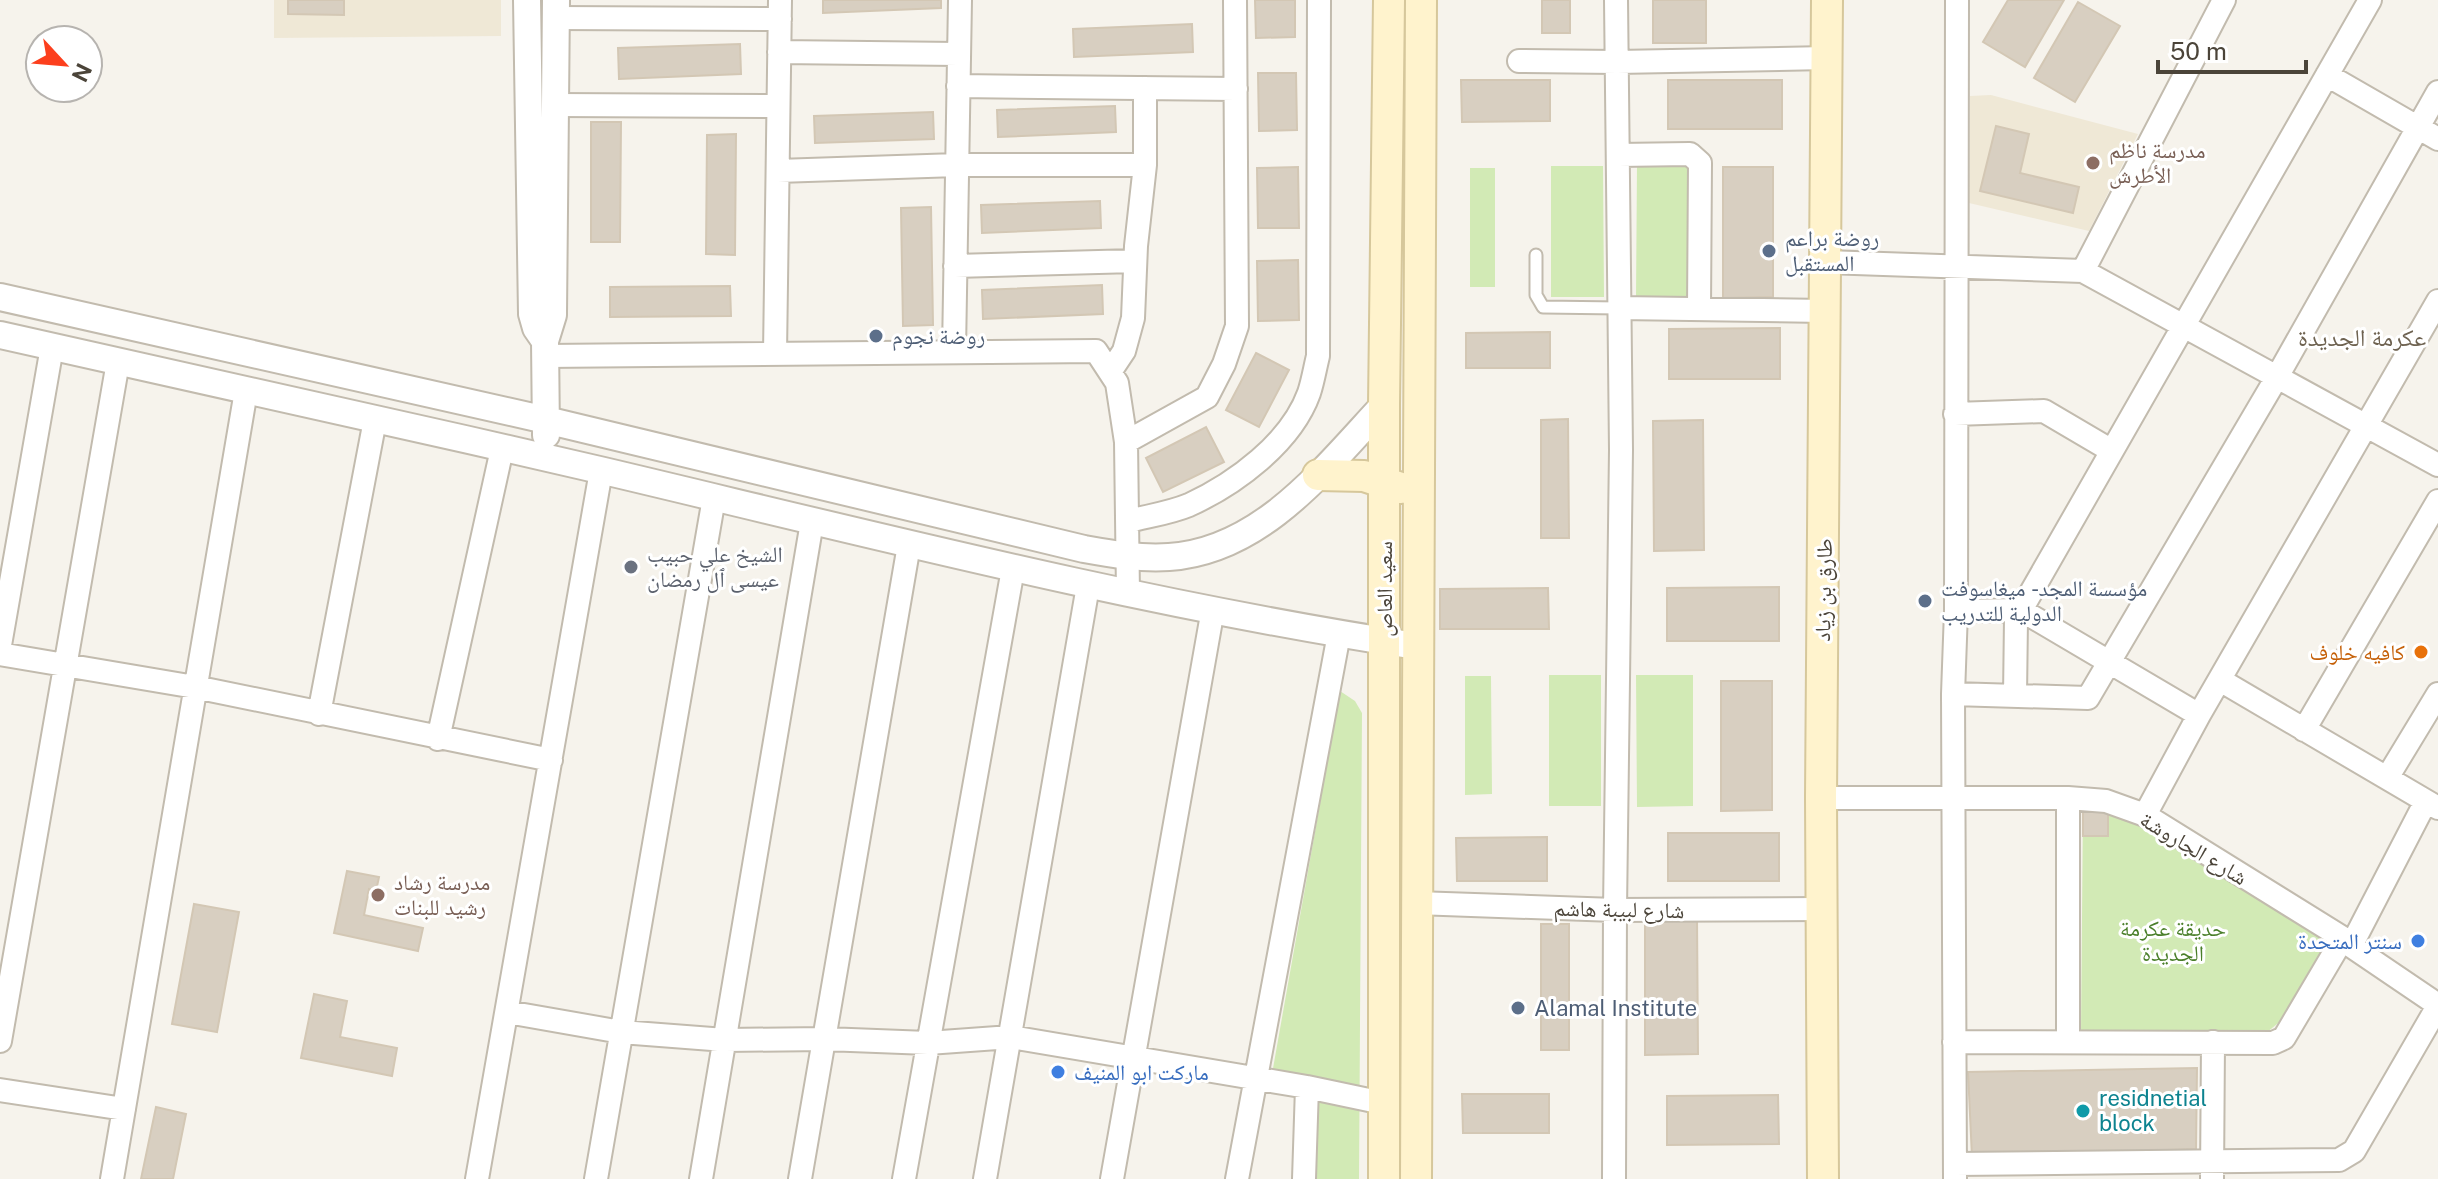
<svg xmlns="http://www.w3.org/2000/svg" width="2438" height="1179" font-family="'Public Sans','Noto Naskh Arabic',sans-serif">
  <rect width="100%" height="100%" fill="#f6f3ec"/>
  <path fill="#efe8d6" d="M274,0H501V36L274,38Z
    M1991,95L2138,134L2089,231L1969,203L1970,96Z"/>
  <path fill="#d2eab5" d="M1637,164L1690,166L1689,299L1636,298Z
    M1551,166H1603L1604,297H1551Z
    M1470,168H1495V287H1470Z
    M1549,675H1601V806H1549Z
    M1636,675H1693V806L1637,807Z
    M1465,676H1491L1492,794L1465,795Z
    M1340,691L1355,701L1362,713L1359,1179H1308L1312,1079L1272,1074Z
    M2106,801L2323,926L2324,952L2282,1020L2266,1033L2081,1032L2083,805Z"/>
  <path fill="#d8cfc1" stroke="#d3c7b4" stroke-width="2" d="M288,0H344V15L288,14Z
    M823,0H941V8L823,13Z
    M1255,0H1295V37L1256,38Z
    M1542,0H1570V33H1542Z
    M1653,0H1706V43H1653Z
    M2008,0H2064L2025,67L1983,42Z
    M2078,2L2120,26L2075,102L2034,78Z
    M1192,24L1193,52L1074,57L1073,29Z
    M740,44L741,74L619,79L618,48Z
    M1258,73H1296L1297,130L1259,131Z
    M1461,80H1550V121L1462,122Z
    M1668,80H1782V129H1668Z
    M1115,106L1116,132L998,137L997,110Z
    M933,112L934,139L815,143L814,116Z
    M591,122H621L620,242H591Z
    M1996,126L2029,134L2020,173L2079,187L2073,213L1980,191Z
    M736,134L735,255L706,254L707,135Z
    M1298,167L1299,228H1258L1257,168Z
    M1723,167H1773V297L1723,298Z
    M1100,201L1101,228L982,233L981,205Z
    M931,207L933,325L903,326L901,208Z
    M1298,260L1299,320L1258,321L1257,261Z
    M1102,285L1103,314L983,319L982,290Z
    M730,286L731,316L610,317V287Z
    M1780,328V379H1669V329Z
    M1550,332V368H1466V333Z
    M1256,353L1289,370L1259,427L1226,410Z
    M1568,419L1569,538H1541V420Z
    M1703,420L1704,550L1654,551L1653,421Z
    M1206,427L1224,462L1163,492L1146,458Z
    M1779,587V641H1667V588Z
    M1548,588L1549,629H1440V589Z
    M1721,681H1772V810L1721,811Z
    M2083,806L2108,807V836H2083Z
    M1668,833H1779V881H1668Z
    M1547,837V881H1457L1456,838Z
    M347,871L379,877L376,891L369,889L364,915L423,928L418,951L334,933Z
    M194,904L239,912L217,1032L172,1024Z
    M1697,918L1698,1054L1645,1055V919Z
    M1541,924H1569V1050H1541Z
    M314,994L347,1001L340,1037L397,1048L392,1076L301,1058Z
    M2197,1068L2196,1149L1972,1157L1968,1072Z
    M1462,1094H1549V1133H1463Z
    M1778,1095L1779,1144L1667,1145V1096Z
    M156,1107L186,1114L173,1179H141Z"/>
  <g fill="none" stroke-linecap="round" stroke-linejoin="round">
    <defs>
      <path id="service" d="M1536,255V295L1543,307L1619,308"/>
      <path id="minor" d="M556,18L780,19
        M779,52L958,54
        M1519,61L1617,62L1827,58
        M2327,75L2438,139
        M958,86L1236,89
        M554,105L778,106
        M1618,155L1690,154L1700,163L1699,309
        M1145,165V88
        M778,171L957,165H1145L1136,246L1133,318L1124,351L1110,372
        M1826,262L2083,271L2438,465
        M955,266L1135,261
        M2083,271L2224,0
        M1619,308L1825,311
        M954,351L960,0
        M775,354L780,0
        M545,356L1096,351L1117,383L1126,442L1128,593
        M1955,414L2044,411L2112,451
        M1126,442L1207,397L1224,364L1237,326L1235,0
        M1129,521C1148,516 1170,513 1189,505C1235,484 1291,443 1309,393C1313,381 1315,368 1318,356L1319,0
        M1956,611L2021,610L2370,0
        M0,645L52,347
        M0,654L195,687L551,760
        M2220,680L2438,808
        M1953,694L2088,698L2277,377L2438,92
        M2015,696L2016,619L2021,610L2199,715
        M319,714L375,420
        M2304,730L2438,501
        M438,739L502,449
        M2387,778L2438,694
        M1821,798H2068L2106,801L2145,815L2343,938L2351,946L2438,1005
        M2145,815L2199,715L2438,301
        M1416,903L1615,910L1823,909
        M2351,946L2426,801
        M507,1012L621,1032L725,1040L825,1039L928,1043L1011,1037L1307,1087L1383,1103
        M0,1041L118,362
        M1954,1042L2273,1043L2284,1038L2343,938
        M2068,1042V798
        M0,1090L124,1109
        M1955,1164L2339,1160L2354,1151L2438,1006
        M112,1179L246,391
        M477,1179L601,471
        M596,1179L714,498
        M701,1179L812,522
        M800,1179L909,545
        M904,1179L1013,569
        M985,1179L1088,586
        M1112,1179L1213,609
        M1237,1179L1339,634
        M1304,1179L1307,1087
        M1614,1179L1615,910L1621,450L1616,0
        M1955,1179L1953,694L1956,611L1957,0
        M2212,1179L2213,1042"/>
      <path id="tertiary" d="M527,0L532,314L536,328L545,341
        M0,297L546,420L1084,549C1112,554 1140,559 1169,557C1262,551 1325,468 1384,405
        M0,335C201,381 403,424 604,471C874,535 1142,604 1416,646
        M546,435L545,341L553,315L556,0"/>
      <path id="secondary" d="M1318,475L1364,476L1401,488
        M1384,1179V405L1389,0
        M1416,1179L1421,0
        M1823,1179L1821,798L1827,0"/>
    </defs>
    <use href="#service" stroke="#c2bbae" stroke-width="15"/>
    <use href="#minor" stroke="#c2bbae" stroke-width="26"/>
    <use href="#tertiary" stroke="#c2bbae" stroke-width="30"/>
    <use href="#secondary" stroke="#d6c79b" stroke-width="34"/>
    <use href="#service" stroke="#fff" stroke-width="11"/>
    <use href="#minor" stroke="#fff" stroke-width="22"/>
    <use href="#tertiary" stroke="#fff" stroke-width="26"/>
    <use href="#secondary" stroke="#fff3cd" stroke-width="30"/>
  </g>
  <g fill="#8d6e63" stroke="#fff" stroke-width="3">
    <circle cx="2093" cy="163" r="8"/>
    <circle cx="378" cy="895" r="8"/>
  </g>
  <g fill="#5c6f8a" stroke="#fff" stroke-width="3">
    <circle cx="1769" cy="251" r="8"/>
    <circle cx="876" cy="336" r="8"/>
    <circle cx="1925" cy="601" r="8"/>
    <circle cx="1518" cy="1008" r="8"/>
  </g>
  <circle fill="#6b7280" stroke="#fff" stroke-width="3" cx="631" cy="567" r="8"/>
  <circle fill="#e8710a" stroke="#fff" stroke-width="3" cx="2421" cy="652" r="8"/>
  <g fill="#3f7fe0" stroke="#fff" stroke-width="3">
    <circle cx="2418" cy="941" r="8"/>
    <circle cx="1058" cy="1072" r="8"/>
  </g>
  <circle fill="#0f9aa8" stroke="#fff" stroke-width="3" cx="2083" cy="1111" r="8"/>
  <g text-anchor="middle" stroke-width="6" stroke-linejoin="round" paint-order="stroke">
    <g font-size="22" fill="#785e54" stroke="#fff" text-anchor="start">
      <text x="2109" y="158">مدرسة ناظم<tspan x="2109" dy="25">الأطرش</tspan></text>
      <text x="394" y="890">مدرسة رشاد<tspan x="394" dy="25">رشيد للبنات</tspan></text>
    </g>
    <g font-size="22" fill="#4e5e75" stroke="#fff" text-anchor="start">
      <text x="1785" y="246">روضة براعم<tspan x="1785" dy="25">المستقبل</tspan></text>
      <text x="892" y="344">روضة نجوم</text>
      <text x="1941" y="596">مؤسسة المجد - ميغاسوفت<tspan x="1941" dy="25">الدولية للتدريب</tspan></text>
      <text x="1534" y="1016">Alamal Institute</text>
    </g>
    <g font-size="22" fill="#5b616d" stroke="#fff" text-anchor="start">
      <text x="647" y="562">الشيخ علي حبيب<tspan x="647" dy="25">عيسى ٱل رمضان</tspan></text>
    </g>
    <g font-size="22" fill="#4b4439" stroke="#fff">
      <text transform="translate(1384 589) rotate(-90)" y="8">سعيد العاص</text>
      <text transform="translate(1823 590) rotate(-89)" y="8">طارق بن زياد</text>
      <text transform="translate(2194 848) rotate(31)" y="8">شارع الجاروشة</text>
      <text transform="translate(1619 909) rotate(1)" y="8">شارع لبيبة هاشم</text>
    </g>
    <g font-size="22" fill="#c56008" stroke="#fff" text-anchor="end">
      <text x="2405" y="660">كافيه خلوف</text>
    </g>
    <g font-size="22" fill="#4a7f2a" stroke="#fff">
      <text x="2173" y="936">حديقة عكرمة<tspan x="2173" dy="25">الجديدة</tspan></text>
    </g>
    <g font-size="22" fill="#366cbe" stroke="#fff" text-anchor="end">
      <text x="2402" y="949">سنتر المتحدة</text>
      <text x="1074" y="1080" text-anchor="start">ماركت ابو المنيف</text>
    </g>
    <g font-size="22" fill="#0d838f" stroke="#fff" text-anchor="start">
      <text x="2099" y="1106">residnetial<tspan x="2099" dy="25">block</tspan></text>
    </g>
    <g font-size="24" fill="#6e6250" stroke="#fff">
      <text x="2362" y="346">عكرمة الجديدة</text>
    </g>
  </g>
  <g transform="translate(64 64) rotate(116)"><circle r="38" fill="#ffffff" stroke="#b7b4b0" stroke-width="2"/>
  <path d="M0-6L14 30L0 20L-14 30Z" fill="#fc3f1d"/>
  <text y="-12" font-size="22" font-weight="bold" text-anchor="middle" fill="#4b4439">N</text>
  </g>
  <path d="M2158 60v12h148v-12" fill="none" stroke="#4b4439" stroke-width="4"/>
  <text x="2170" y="60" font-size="24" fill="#4b4439" stroke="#ffffff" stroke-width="6" paint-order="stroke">50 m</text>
</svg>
